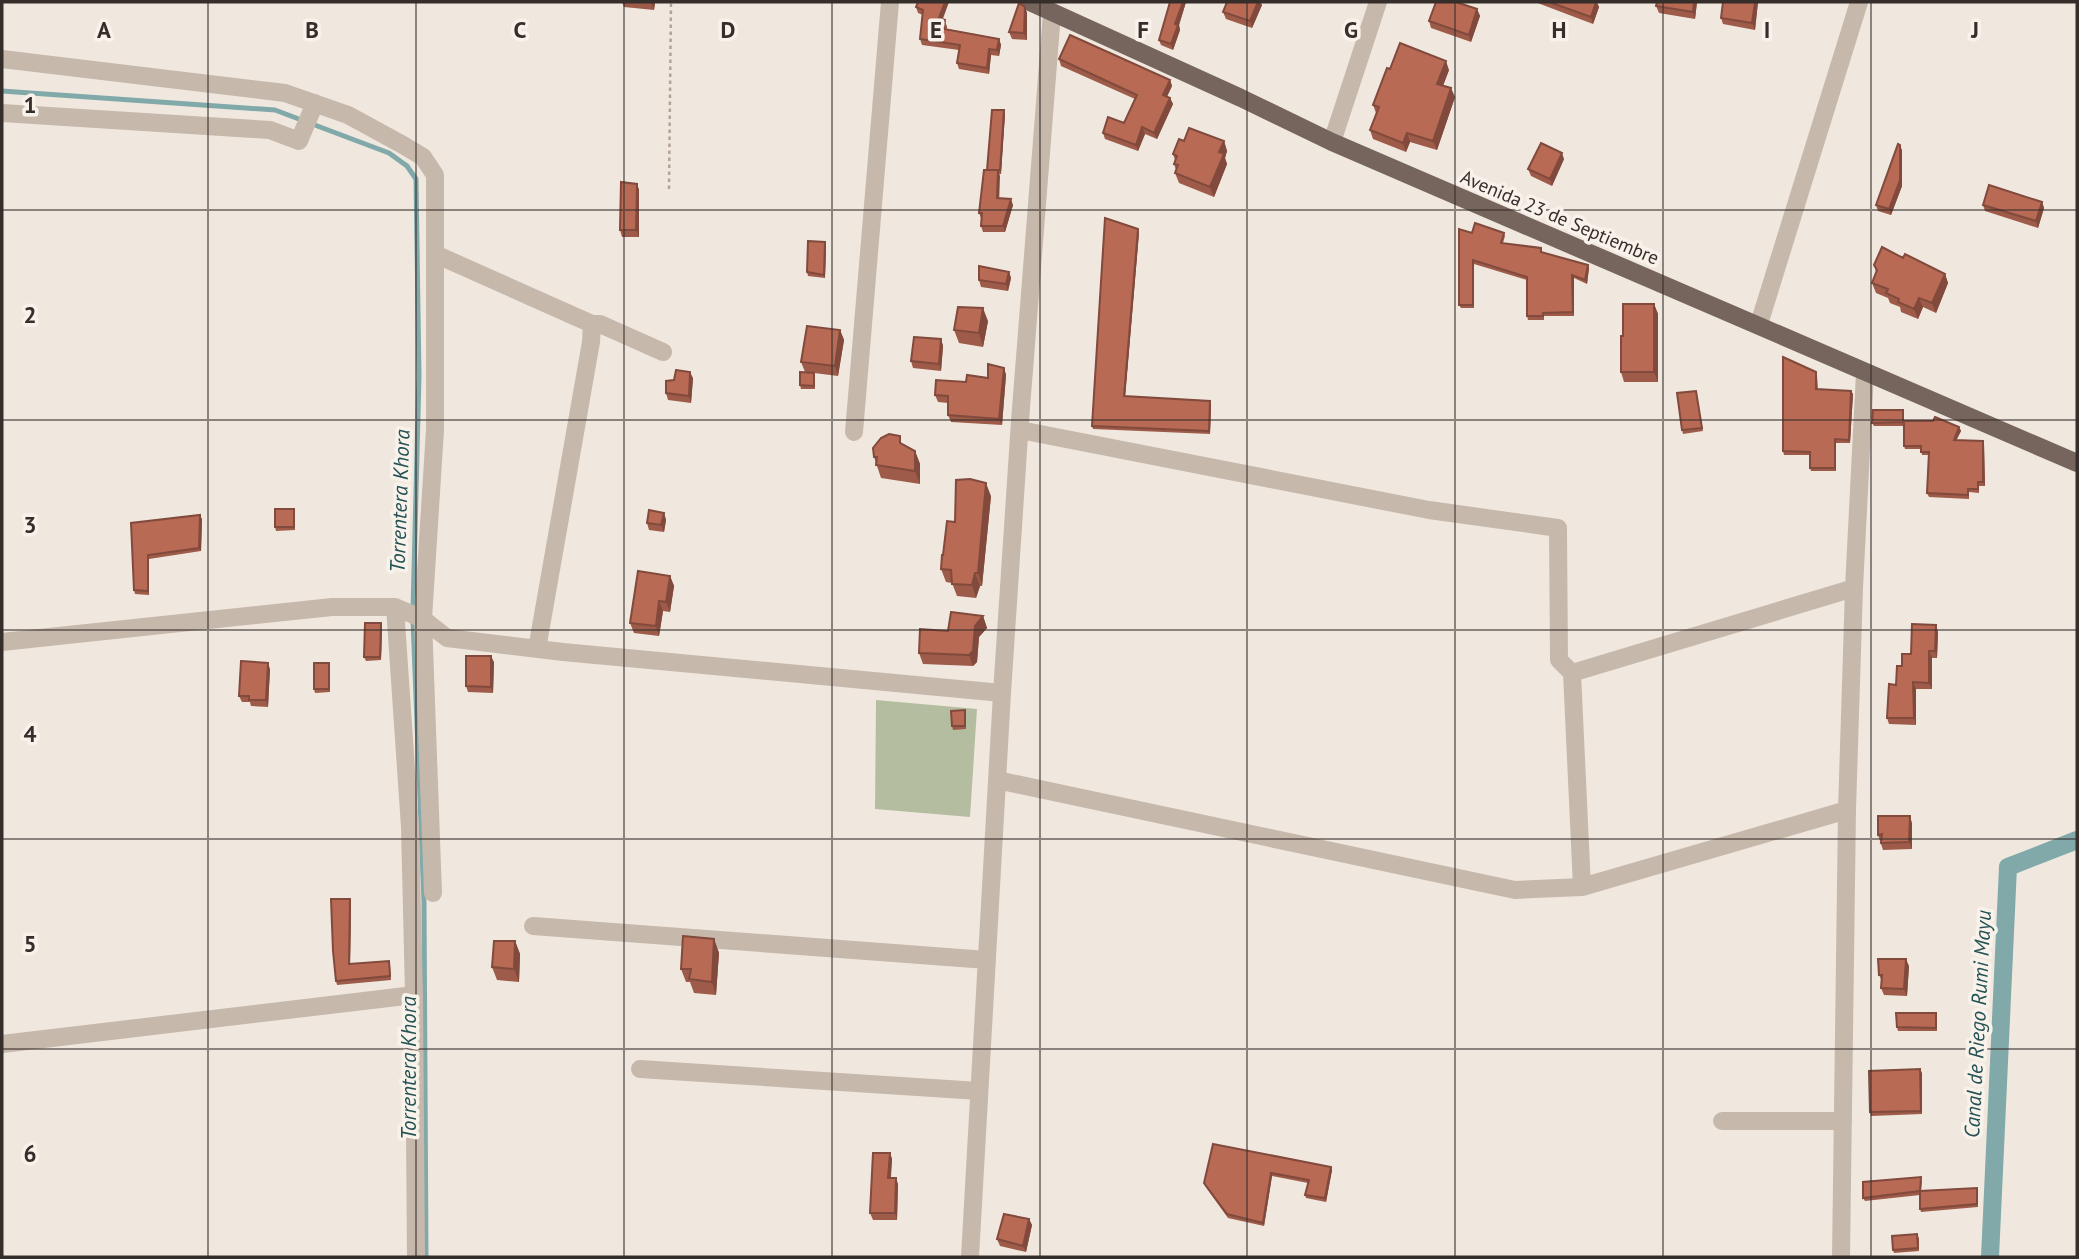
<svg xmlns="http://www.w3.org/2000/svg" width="2079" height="1259" font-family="'PT Sans',sans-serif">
  <rect width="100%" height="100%" fill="#f0e8df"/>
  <path fill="#b5bda1" d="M876,700L977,709L970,817L875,809Z"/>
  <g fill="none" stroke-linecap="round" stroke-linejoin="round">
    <path stroke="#81a9aa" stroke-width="5" d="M2,91L275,110L389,153L407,166L416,179L419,376L413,610
      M413,620L424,902L426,1257"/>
    <path stroke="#81a9aa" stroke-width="18" d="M1990,1257L2008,867L2077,840"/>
    <path stroke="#b3a297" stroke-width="2.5" stroke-dasharray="3.5 3.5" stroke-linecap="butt" d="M669,189L671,2"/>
    <path stroke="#c7b8ac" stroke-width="18" d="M2,59L285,93L348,115L403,145L423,157L435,175V430L423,619L433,893
      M2,113L270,130L299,141L315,103
      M1332,142L1378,2
      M435,254L592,324L591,342L537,649
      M592,324H600L663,352
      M1759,324L1859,2
      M1020,430L1429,510L1558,528L1559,660L1572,673L1582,887
      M854,432L890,2
      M395,607L410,827L414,995L416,1257
      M2,642L332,607H395L423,619L447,638L563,652L1002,693
      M1572,673L1854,588
      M997,780L1515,890L1582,887L1847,810
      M533,926L987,960
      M2,1044L414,995
      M640,1069L979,1091
      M1722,1121H1843
      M970,1257L1002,693L1020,421L1052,13
      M1841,1257L1847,810L1854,588L1865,373"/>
    <path stroke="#76655d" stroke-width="18" d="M1030,2L1241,98L1332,142L2077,463"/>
  </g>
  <path fill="#9e5b49" d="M622,2H655L654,10L624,7Z
    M1170,2H1186L1179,25L1180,30L1173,50L1161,45L1159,40Z
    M1227,2H1260L1262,5L1252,28L1226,19L1223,12Z
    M1535,2H1597L1599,7L1593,24Z
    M1657,2H1697L1695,19L1659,13L1656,6Z
    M1723,2H1758L1755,30L1723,24L1721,18Z
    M916,7L943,19L947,26V29L999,39L1001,45L999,56L991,55L989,74L959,69L957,63L959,50L922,45L920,39L923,15L918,13Z
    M1025,7L1027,13V40L1012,39L1009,32Z
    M1477,9L1480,16L1471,42L1431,28L1429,21Z
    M1059,59L1170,80L1172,86L1167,96L1170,98L1173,104L1157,139L1145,134L1138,151L1105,139L1103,133L1124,123L1135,99L1061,66Z
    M1390,69L1449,70L1443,86L1455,97L1437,150L1410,142L1406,152L1373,139L1370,130L1376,113L1373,105Z
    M1005,114L1001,174H999V198L1013,205L1005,232H983L981,226V218L979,213L987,170Z
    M1184,141H1224L1227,151L1225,158L1227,164L1214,197L1179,183L1175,173L1176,170L1174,164L1175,160L1173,154Z
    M1902,150V186L1891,215L1878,211L1876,205Z
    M1564,159L1552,186L1531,176L1528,169Z
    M637,184L639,190V237H622L620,230Z
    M2042,202L2044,208L2038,228L1985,211L1983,205Z
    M1139,233L1125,396L1211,405L1210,434L1093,429L1092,426Z
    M1472,233H1504L1505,236L1503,243L1588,265L1589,268L1587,284L1574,278V316H1544V320H1528L1527,316V280L1474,264V308H1461L1459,305Z
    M825,242L826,245L825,278L808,276L807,272Z
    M1874,265L1945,274L1948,283L1936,313L1923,307L1918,319L1901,312L1900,307L1890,303L1888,298L1876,293L1872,283L1876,272Z
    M1009,272L1011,278L1008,291L981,287L979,280Z
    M1654,304L1658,314V382H1624L1621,372L1623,336Z
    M988,321L983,347L959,343L954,330Z
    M840,330L844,340L838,376L814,373L815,376V389H801L800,385L814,373L805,372L801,362Z
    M941,339L943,346L941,371L913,368L911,361Z
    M1004,368L1006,375L1002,425L951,422L948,415V403L938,402L935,395L966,382L988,378Z
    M1816,372L1817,375L1818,389L1851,391L1853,394L1850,443H1836V471H1811L1810,468V455H1784L1783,451Z
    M693,378L691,403L668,400L666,393Z
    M1696,391L1703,431L1683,434L1682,430Z
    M1904,413V426H1874L1872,423Z
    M1959,427L1961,431L1956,440L1984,444L1985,486H1979V493L1969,492V499L1929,497L1927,493L1929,455H1922L1921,449H1905L1904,446Z
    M903,445L915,451L920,464V484L881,478L874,457Z
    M991,496L982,586H980L976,598L957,596L952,583L946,582L941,569L943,555L955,522Z
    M295,512V530L276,531L275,527Z
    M664,513L666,520L664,532L649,530L647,523Z
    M202,519L201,551L149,559V595L135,594L134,590L131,523Z
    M670,576L674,586L670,612L663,611L659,636L634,633L630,623Z
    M983,616L987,628L979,637L977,662L973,666L923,664L919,653L948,631Z
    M382,626L381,660L366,661L364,657Z
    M1938,632L1937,658H1932V689H1916V725L1889,724L1887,718L1902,666L1911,654Z
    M494,662L493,693L468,692L466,686Z
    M329,663L330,667V692L315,693L314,689Z
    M270,669L268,707L251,706L250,702H242L239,696Z
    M966,714V729L953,730L952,726Z
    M1912,823V849L1883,850L1878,835Z
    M351,902L350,964H390L391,980L337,985L336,981Z
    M714,939L719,953L716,995L694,993L690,982H686L681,969Z
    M515,941L520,954L519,982L497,980L492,967Z
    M1909,966L1907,996L1884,995L1881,988L1882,981L1879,975Z
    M1936,1013L1937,1016V1031H1898L1897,1027Z
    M1922,1073V1114L1871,1116L1870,1112Z
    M1213,1144L1331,1167L1332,1170L1326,1202L1306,1198L1305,1195L1308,1183L1272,1176L1264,1226L1228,1218L1205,1186L1204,1183Z
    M890,1153L892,1159L891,1178L898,1184L897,1220H873L870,1213Z
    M1922,1180L1921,1191H1978V1207L1921,1212L1920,1209V1195L1865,1201L1863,1198Z
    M1029,1219L1032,1225L1026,1252L1000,1246L997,1239Z
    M1919,1237V1251L1894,1253L1893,1250Z"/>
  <path fill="#814a3c" d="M651,2H655L654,10Z
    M945,2H949L941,24L939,18Z
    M1183,2H1186L1179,25L1180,30L1173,50L1171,44L1175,24Z
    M1258,2H1260L1262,5L1252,28L1250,21Z
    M1596,2L1599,7L1593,24L1591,17Z
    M1694,2H1697L1695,19L1693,12Z
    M1755,2H1758L1755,30L1752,23Z
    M1025,7L1027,13V40L1024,33Z
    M1477,9L1480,16L1471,42L1469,35Z
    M999,39L1001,45L999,56L997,50Z
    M989,49L991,55L989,74L987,68Z
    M1446,61L1449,70L1440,93L1437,84Z
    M1170,80L1172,86L1165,101L1163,95Z
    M1451,88L1455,97L1437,150L1433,141Z
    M1170,98L1173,104L1157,139L1154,133Z
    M1004,110L1005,114L1001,174L1000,170Z
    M1142,127L1145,134L1138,151L1136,145Z
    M1407,133L1410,142L1406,152L1403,143Z
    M1224,141L1227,151L1225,158L1227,164L1214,197L1210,187L1219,152Z
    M1900,145L1902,150V186L1891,215L1889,209Z
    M1562,153L1564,159L1552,186L1550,179Z
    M998,170L1000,176L999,204L997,198Z
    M637,184L639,190V237L636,230Z
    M1011,199L1013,205L1005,232L1003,226Z
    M2042,202L2044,208L2038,228L2036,221Z
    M1138,229L1139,233L1125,399L1124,396Z
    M825,242L826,245L825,278L824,275Z
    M1473,260L1474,264V308L1473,305Z
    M1588,265L1589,268L1587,284L1585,280Z
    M1009,272L1011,278L1008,291L1006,284Z
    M1945,274L1948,283L1936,313L1932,303Z
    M1572,275L1574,278V316L1573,312Z
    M1919,298L1923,307L1918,319L1914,309Z
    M1654,304L1658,314V382L1654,372Z
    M983,308L988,321L983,347L979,333Z
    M840,330L844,340L838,376L835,366Z
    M941,339L943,346L941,371L939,364Z
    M1004,368L1006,375L1002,425L999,419Z
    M690,372L693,378L691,403L689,396Z
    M1851,391L1853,394L1850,443L1849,440Z
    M1210,401L1211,405L1210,434L1209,431Z
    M1959,427L1961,431L1955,443L1954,440Z
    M1835,439L1836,443V471L1835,468Z
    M1983,441L1984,444L1985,486L1983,482Z
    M915,451L920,464V484L915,471Z
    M986,483L991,496L982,586L978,573Z
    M664,513L666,520L664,532L661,525Z
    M200,515L202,519L201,551L199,548Z
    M148,555L149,559V595L148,591Z
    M975,573L980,586L976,598L972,585Z
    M670,576L674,586L670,612L666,602Z
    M659,601L663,611L659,636L656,626Z
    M983,616L987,628L979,637L977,662L973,666L969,655L975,626Z
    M381,623L382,626L381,660L380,657Z
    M1936,625L1938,632L1937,658L1935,651Z
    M1929,651L1932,658V689L1929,683Z
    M491,656L494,662L493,693L491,687Z
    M268,663L270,669L268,707L266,700Z
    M329,663L330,667V692L329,689Z
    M1913,682L1916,689V725L1914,718Z
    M1910,816L1912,823V849L1909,842Z
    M350,899L351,902L350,968L349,964Z
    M714,939L719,953L716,995L712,982Z
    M515,941L520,954L519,982L514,969Z
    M1906,959L1909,966L1907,996L1904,989Z
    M1920,1069L1922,1073V1114L1921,1111Z
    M890,1153L892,1159L890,1184L888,1178Z
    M1331,1167L1332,1170L1326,1202L1325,1198Z
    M1271,1173L1272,1176L1264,1226L1263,1223Z
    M896,1178L898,1184L897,1220L895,1213Z
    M1029,1219L1032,1225L1026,1252L1023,1246Z"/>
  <path fill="#b86a55" stroke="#814a3c" stroke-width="2" d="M918,2H945L939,18L945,20L944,29L999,39L997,50L989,49L987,68L957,63L960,45L920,39L923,10L916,7Z
    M1170,2H1183L1175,24L1178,25L1171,44L1159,40Z
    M1227,2H1258L1250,21L1223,12Z
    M1436,2H1456L1477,9L1469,35L1429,21Z
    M1549,2H1596L1591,17Z
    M1657,2H1694L1693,12L1656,6Z
    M1723,2H1755L1752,23L1721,18Z
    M1019,3L1025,7L1024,33L1009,32Z
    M1070,35L1170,80L1163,95L1170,98L1154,133L1142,127L1136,145L1103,133L1108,117L1124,123L1137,95L1059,59Z
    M1400,43L1446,61L1437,84L1451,88L1433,141L1407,133L1403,143L1370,130L1379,107L1373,105L1387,68L1390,69Z
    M992,110H1004L1000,170H987Z
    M1189,128L1224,141L1219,152L1224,154L1210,187L1175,173L1178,165L1174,164L1177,156L1173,154L1179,139L1184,141Z
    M1541,143L1562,153L1550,179L1528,169Z
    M1898,144L1900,145V180L1889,209L1876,205Z
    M984,170H998L997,198L1011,199L1003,226H981L982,213H979Z
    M621,182L637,184L636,230H620Z
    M1989,185L2042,202L2036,221L1983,205Z
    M1105,218L1138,229L1124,396L1210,401L1209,431L1092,426Z
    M1475,223L1504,233L1501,243L1541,248V252L1588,265L1585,280L1572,275L1573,312L1543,313V316H1527V277L1473,260V305H1459V229L1472,233Z
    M808,241L825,242L824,275L807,272Z
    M1882,247L1903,258L1905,254L1945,274L1932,303L1919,298L1914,309L1898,302L1899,299L1886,293L1888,289L1872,283L1877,270L1874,265Z
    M979,266L1009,272L1006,284L979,280Z
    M1623,304H1654V372H1621V336H1623Z
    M958,307L983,308L979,333L954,330Z
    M807,326L840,330L835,366L801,362Z
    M914,337L941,339L939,364L911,361Z
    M1783,357L1816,372V389L1851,391L1849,440L1835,439V468H1810V452L1783,451Z
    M988,364L1004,368L999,419L948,415V396L935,395L936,380L966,382L967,375L988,378Z
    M676,370L690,372L689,396L666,393V381L674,380Z
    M800,372L814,373V386L800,385Z
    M1696,391L1702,428L1682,430L1677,393Z
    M1873,410H1903V422L1872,423Z
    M1935,417L1959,427L1954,440L1983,441V482H1978V489H1968V495L1927,493L1929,452H1921V446H1904V421H1933Z
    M889,434L900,436V443L915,451V471L876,465L877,457H874L873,448L881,438Z
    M970,479L986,483L978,573H975L972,585L952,584L951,570L941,569L942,555H943L947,521L955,522L956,480Z
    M275,509H294V527H275Z
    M649,510L664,513L661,525L647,523Z
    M200,515L199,548L148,555V591L134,590L131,523Z
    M638,571L670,576L666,602L659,601L656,626L630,623Z
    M951,612L983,616L975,626L973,651L969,655L919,653L920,629L948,631Z
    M365,623H381L380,657H364Z
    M1912,624L1936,625L1935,651H1929V683L1913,682L1914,718H1887L1889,684L1896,685L1897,666H1902V654H1911Z
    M466,656H491V687L466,686Z
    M241,661L268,663L266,700H249V696H239Z
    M314,663H329V689H314Z
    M965,710V726H952L951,711Z
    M1878,816H1910L1909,842L1881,843L1882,834L1878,835Z
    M331,899H350L349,964L389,961L390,976L336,981L333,951Z
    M683,936L714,939L712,982L689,979L691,969H681Z
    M494,941H515L514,969L492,967Z
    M1878,959H1906L1904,989L1881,988L1882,975H1879Z
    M1896,1013H1936V1028L1897,1027Z
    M1920,1069L1921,1111L1870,1112L1869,1071Z
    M1213,1144L1331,1167L1325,1198L1305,1195L1309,1180L1271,1173L1263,1223L1227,1214L1204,1183Z
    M873,1153H890L888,1178H896L895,1213H870Z
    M1921,1177L1920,1191L1863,1198V1182Z
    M1977,1188V1204L1920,1209V1191Z
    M1004,1214L1029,1219L1023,1246L997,1239Z
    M1917,1234L1918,1248L1893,1250L1892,1236Z"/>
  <path fill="none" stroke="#362e2a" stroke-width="2" stroke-opacity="0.55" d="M208,2V1257M416,2V1257M624,2V1257M832,2V1257M1040,2V1257M1247,2V1257M1455,2V1257M1663,2V1257M1871,2V1257M2,210H2077M2,420H2077M2,630H2077M2,839H2077M2,1049H2077"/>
  <g text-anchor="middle" stroke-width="7" stroke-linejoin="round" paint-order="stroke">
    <g font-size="19" fill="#362e2a" stroke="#f8f2eb">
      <text transform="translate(1560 217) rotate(23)" y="7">Avenida 23 de Septiembre</text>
    </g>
    <g font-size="21" font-style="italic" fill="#245153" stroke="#f8f2eb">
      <text transform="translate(400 501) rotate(-88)" y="7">Torrentera Khora</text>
      <text transform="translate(1978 1024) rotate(-87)" y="7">Canal de Riego Rumi Mayu</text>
      <text transform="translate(409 1068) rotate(-90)" y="7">Torrentera Khora</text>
    </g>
  </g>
  <g font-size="23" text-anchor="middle" font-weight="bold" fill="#362e2a" stroke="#f8f2eb" stroke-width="7" stroke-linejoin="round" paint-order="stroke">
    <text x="104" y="38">A</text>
    <text x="312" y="38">B</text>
    <text x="520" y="38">C</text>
    <text x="728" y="38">D</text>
    <text x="936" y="38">E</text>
    <text x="1143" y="38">F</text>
    <text x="1351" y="38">G</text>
    <text x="1559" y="38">H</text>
    <text x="1767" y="38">I</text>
    <text x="1975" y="38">J</text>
    <text x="30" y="113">1</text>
    <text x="30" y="323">2</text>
    <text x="30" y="533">3</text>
    <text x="30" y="742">4</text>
    <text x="30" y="952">5</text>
    <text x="30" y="1162">6</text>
  </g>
  <rect width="2079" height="1259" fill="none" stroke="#362e2a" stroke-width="7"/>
</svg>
